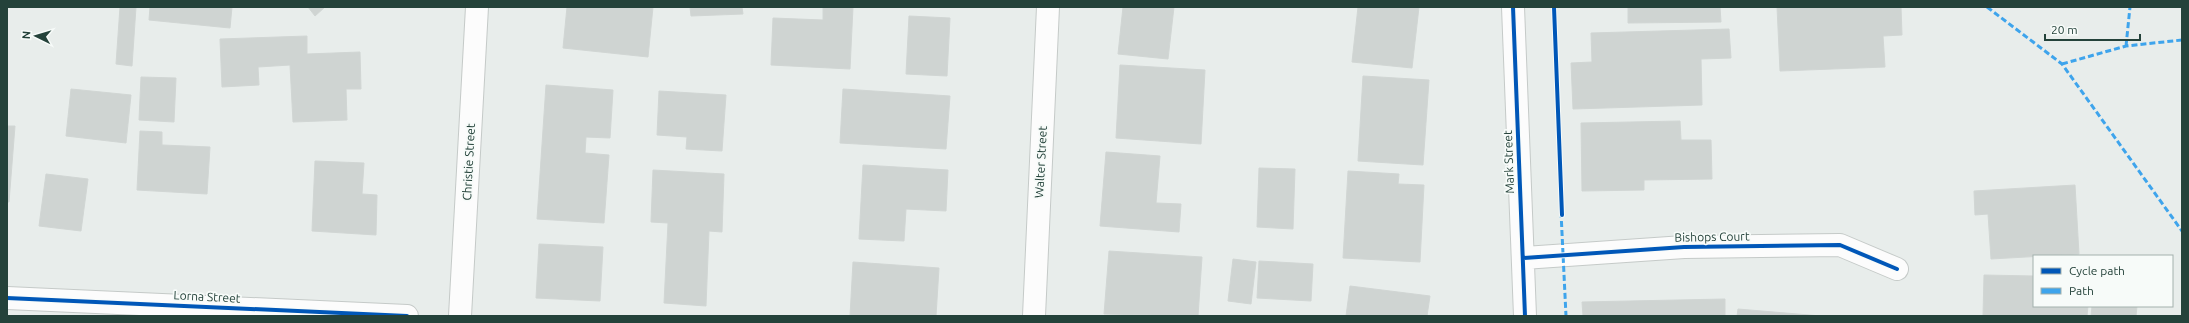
<svg xmlns="http://www.w3.org/2000/svg" width="2189" height="323" font-family="Ubuntu,sans-serif">
  <rect width="100%" height="100%" fill="#e8edeb"/>
  <path fill="#cfd4d2" stroke="#d1d6d4" d="M120,7H136L132,66L116,64Z
    M150,7H232L230,28L149,20Z
    M308,7H325L315,16Z
    M567,7H653L648,57L563,48Z
    M690,7H742L743,14L691,16Z
    M823,7H853L850,69L771,65L773,18L823,20Z
    M1123,7H1174L1168,59L1118,54Z
    M1358,7H1419L1412,68L1352,62Z
    M1628,7H1720L1721,22L1628,23Z
    M1777,7H1901L1902,35L1883,36L1885,67L1780,71Z
    M909,16L950,18L947,76L906,74Z
    M1729,29L1731,58L1701,59L1702,105L1573,109L1571,63L1592,62L1591,33Z
    M307,36V54L360,52L361,89H346L347,120L293,122L290,65L258,67L259,85L222,87L220,39Z
    M1120,65L1205,70L1201,144L1116,138Z
    M1363,76L1429,80L1423,165L1358,161Z
    M141,77L176,78L174,122L139,120Z
    M546,85L613,90L610,138L586,137L585,153L609,155L604,223L537,219Z
    M71,89L131,95L126,143L66,136Z
    M843,89L950,96L946,149L840,143Z
    M659,91L726,95L722,151L686,149L687,137L657,135Z
    M1680,121L1681,140H1711L1712,179L1644,180V190L1582,191L1581,123Z
    M7,126H15L9,202H7Z
    M140,131L162,132V145L210,147L207,194L137,190Z
    M1106,152L1160,156L1156,203L1181,204L1179,232L1100,226Z
    M315,161L364,163L362,194L377,195L376,235L312,231Z
    M863,165L948,170L946,211L906,209L904,241L859,239Z
    M1259,168L1295,169L1293,229L1257,227Z
    M653,170L724,174L722,232L709,231L706,306L664,303L668,223L651,222Z
    M1348,171L1399,174L1398,184L1424,185L1420,262L1343,258Z
    M46,174L88,179L81,231L39,226Z
    M2075,185L2079,254L1991,259L1988,214L1975,215L1974,191Z
    M539,244L603,247L600,301L536,298Z
    M1109,251L1202,257L1198,316L1104,314Z
    M1233,259L1256,262L1251,304L1228,301Z
    M1259,261L1313,264L1311,301L1257,298Z
    M853,262L939,268L936,316H850Z
    M1984,275L2034,276V306H2088L2087,316H1983Z
    M1350,286L1430,296L1427,316H1346Z
    M1725,299V316H1583L1582,302Z
    M2092,306H2137L2136,316H2091Z
    M1738,309L1821,316H1737Z"/>
  <g fill="none" stroke-linecap="round" stroke-linejoin="round">
    <defs>
      <path id="minor" d="M1513,7L1525,316
        M1523,258L1684,247L1840,245L1897,269
        M7,298L407,316
        M460,316L477,7
        M1034,316L1048,7"/>
    </defs>
    <use href="#minor" stroke="#c5cac8" stroke-width="24"/>
    <use href="#minor" stroke="#fcfcfc" stroke-width="22"/>
    <path stroke="#3ea4ec" stroke-width="3" stroke-dasharray="6 3" stroke-linecap="butt" d="M1987,7L2062,64L2182,231
      M2126,46L2130,7
      M2062,64L2126,46L2182,40
      M1561,212L1566,316"/>
    <defs>
      <path id="cycleway" d="M1513,7L1525,316
        M1554,7L1562,215
        M1523,258L1684,247L1840,245L1897,269
        M7,298L407,316"/>
    </defs>
    <use href="#cycleway" stroke="#f7fbf9" stroke-width="6"/>
    <use href="#cycleway" stroke="#0057b8" stroke-width="4"/>
  </g>
  <g text-anchor="middle" stroke-width="3.5" stroke-linejoin="round" paint-order="stroke">
    <g font-size="12" fill="#24423a" stroke="#f7fbf9">
      <text transform="translate(469 162) rotate(-87)" y="4">Christie Street</text>
      <text transform="translate(1041 162) rotate(-87)" y="4">Walter Street</text>
      <text transform="translate(1509 162) rotate(-92)" y="4">Mark Street</text>
      <text transform="translate(1712 237) rotate(-1)" y="4">Bishops Court</text>
      <text transform="translate(207 297) rotate(3)" y="4">Lorna Street</text>
    </g>
  </g>
  <rect width="2189" height="323" fill="none" stroke="#24423a" stroke-width="16"/>
  <rect x="2033" y="255" width="140" height="52" fill="#f7fbf9" stroke="#a3b1ad"/>
  <rect x="2041" y="268" width="20" height="6" fill="#0057b8" stroke="#a3b1ad"/>
  <text x="2069" y="275" font-size="12" fill="#24423a">Cycle path</text>
  <rect x="2041" y="288" width="20" height="6" fill="#3ea4ec" stroke="#a3b1ad"/>
  <text x="2069" y="295" font-size="12" fill="#24423a">Path</text>
  <g transform="translate(36 36) rotate(275)" stroke="#f7fbf9" stroke-width="3" paint-order="stroke">
  <path d="M0-3L7 15L0 10L-7 15Z" fill="#24423a"/>
  <text y="-6" font-size="11" font-weight="bold" text-anchor="middle" fill="#24423a">N</text>
  </g>
  <path d="M2045 34v6h95v-6" fill="none" stroke="#24423a" stroke-width="2"/>
  <text x="2051" y="34" font-size="12" fill="#24423a" stroke="#f7fbf9" stroke-width="3" paint-order="stroke">20 m</text>
</svg>
